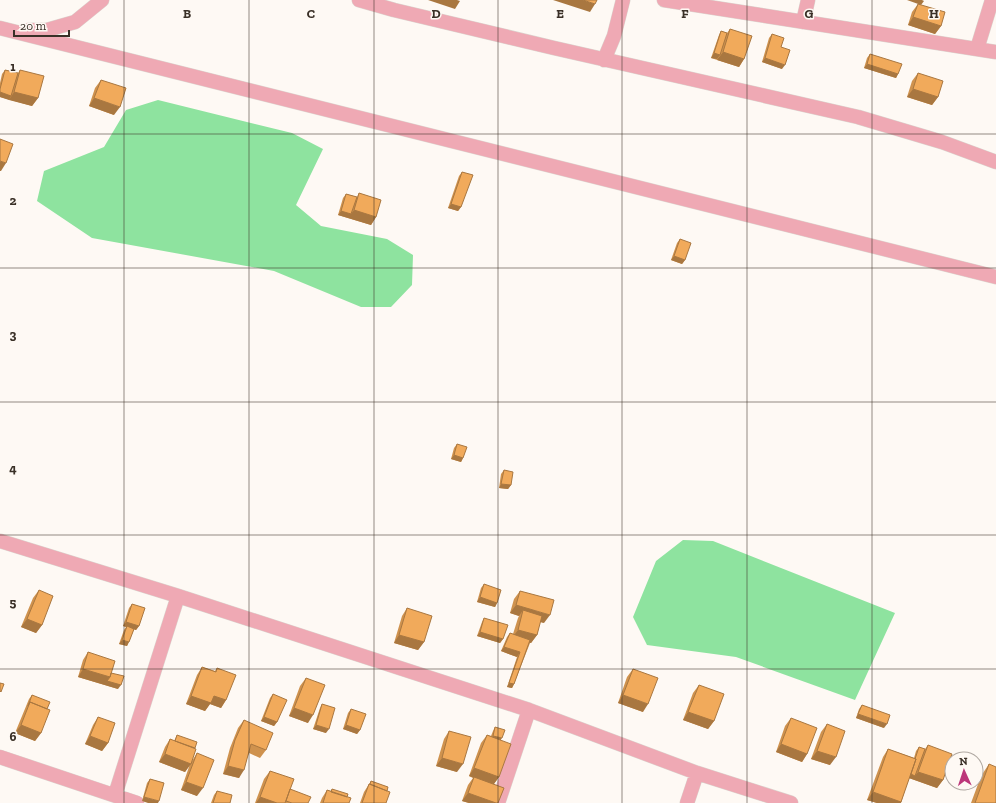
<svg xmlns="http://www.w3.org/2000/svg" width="996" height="803" font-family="'Zilla Slab',serif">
  <rect width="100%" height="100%" fill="#fef9f4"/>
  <path fill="#8ee39f" d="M158,100L292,133L323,149L296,205L321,226L387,239L413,255L412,285L391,307H361L274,271L92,238L37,201L44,171L104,147L126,110Z
    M683,540L713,541L895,613L855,700L736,657L647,645L633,617L656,561Z"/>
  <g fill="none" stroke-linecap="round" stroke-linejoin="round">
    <defs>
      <path id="minor" d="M359,0L394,10L554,48L858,117L942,142L996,162
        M664,0L996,52
        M803,22L808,0
        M0,28L996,277
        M29,30H47L75,22L102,0
        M977,49L992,0
        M604,60L614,36L623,0
        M0,541L178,596L529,710L697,773L791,803
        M0,757L137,803
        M115,795L178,596
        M498,803L529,710
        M687,803L697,773"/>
    </defs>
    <use href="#minor" stroke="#dbd5cf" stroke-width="15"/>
    <use href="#minor" stroke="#efa9b4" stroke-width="14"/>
  </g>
  <path fill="#cf924e" d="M918,4L941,26L935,34L908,25L912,12Z
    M730,29L744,59L739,67L711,58L719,35L721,31L727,33Z
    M772,34L781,47L782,69L762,62L769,38Z
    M870,54L898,74L896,78L864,68L867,58Z
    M5,70L18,73L20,70L38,98L32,106L0,97V83L2,74Z
    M918,73L938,97L932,105L907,97L912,81Z
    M101,80L114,115L89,106L95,88Z
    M462,172L461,207L458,211L448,208L459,176Z
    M359,193L376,217L371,225L338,215L343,198L346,194L357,197Z
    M680,239L685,260L682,264L671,260L677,243Z
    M457,444L463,458L461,462L451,459L454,448Z
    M504,470L511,485L508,489L499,488L501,474Z
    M484,584L497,603L495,607L477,602L481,588Z
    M39,590L42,625L36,633L21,627L33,598Z
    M520,591L544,623L540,622L537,635L531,643H530L514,684L512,688L507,687L517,657L501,651L507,637L510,633L513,634L518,618L519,616L510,613L514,599Z
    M132,604L139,626L136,630L134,629L127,646L119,644L124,630L126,627L123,626L129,608Z
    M407,608L424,642L418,650L394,643L402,616Z
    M484,618L503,639L500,643L477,636L482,622Z
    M88,652L111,673L118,689L78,677L83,660Z
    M202,667L215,671L217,668L226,700L221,708L210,704L205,711L186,704L197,675Z
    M633,669L643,712L618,703L627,677Z
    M306,678L308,723L289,716L300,686Z
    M699,685L714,721L708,729L683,720L693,693Z
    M273,694L277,722L274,726L261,721L270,698Z
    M32,695L47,709L41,733L35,741L15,733L29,699Z
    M322,704L326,733L313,729L320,708Z
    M862,705L884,728L856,718L859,709Z
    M351,709L360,730L357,734L343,729L348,713Z
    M98,717L108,743L102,751L85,744L93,725Z
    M791,718L807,754L802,762L776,752L785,726Z
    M244,720L266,750L260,758L249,753L239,778L223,774L230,748L238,728Z
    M827,724L830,765L811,759L821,732Z
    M495,727L501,740L499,777L494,784L498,803H469L462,801L468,785L473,778L469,776L481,743L487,735L491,736L493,731Z
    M449,731L457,772L436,766L444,739Z
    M177,735L195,748L192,761L197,753V796L181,790L190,764L185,772L159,762L165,747L170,739L174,741Z
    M928,745L943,780L937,788L909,778L901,803H877L867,800L883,757L888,749L914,758L916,751L919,747L925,749Z
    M989,764L996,803H971L981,776Z
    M270,771L290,789L308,803H255L264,779Z
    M150,779L164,783L142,801L147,783Z
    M371,781L387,791L386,803H360L364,792Z
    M332,789L347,797L349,803H320L322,798L327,790L331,791Z
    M217,791L230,803H211L214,795Z"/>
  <path fill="#a97740" d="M428,0H457L460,1L455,9Z
    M553,0H583L595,4L590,12Z
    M907,0H922L924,1L921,5Z
    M913,17L941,26L935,34L908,25Z
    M723,52L744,59L739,67L717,60Z
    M714,53L720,55L717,59L711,58Z
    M765,58L785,65L782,69L762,62Z
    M867,64L898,74L896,78L864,68Z
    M913,89L938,97L932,105L907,97Z
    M0,92L11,96L9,100L0,97Z
    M14,92L38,98L32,106L9,100Z
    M94,98L120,107L114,115L89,106Z
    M0,161L6,163L1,171H0Z
    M451,204L461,207L458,211L448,208Z
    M354,210L376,217L371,225L338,215L341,211L351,214Z
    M674,256L685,260L682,264L671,260Z
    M454,455L463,458L461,462L451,459Z
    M501,484L511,485L508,489L499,488Z
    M480,597L497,603L495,607L477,602Z
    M516,605L550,615L544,623L522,616L523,610L519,616L510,613Z
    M27,619L42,625L36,633L21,627Z
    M126,622L139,626L136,630L123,626Z
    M518,630L537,635L531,643L512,638Z
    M480,632L503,639L500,643L477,636Z
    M399,635L424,642L418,650L394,643Z
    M122,640L129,642L127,646L119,644Z
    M504,647L520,652L517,657L501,651Z
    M83,669L110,677L121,685L118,689L78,677Z
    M509,683L514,684L512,688L507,687Z
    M623,695L648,704L643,712L618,703Z
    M191,696H214L226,700L221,708L210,704L205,711L186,704Z
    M294,708L313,715L308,723L289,716Z
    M688,712L714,721L708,729L683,720Z
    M858,714L887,724L884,728L856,718Z
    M264,717L277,722L274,726L261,721Z
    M21,725L41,733L35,741L15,733Z
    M316,725L329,729L326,733L313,729Z
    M346,725L360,730L357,734L343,729Z
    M90,736L108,743L102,751L85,744Z
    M493,736L502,738L499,742L490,740Z
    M781,744L807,754L802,762L776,752Z
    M817,751L836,757L830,765L811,759Z
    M165,754L191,764L185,772L159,762Z
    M442,758L463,764L457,772L436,766Z
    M228,766L244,770L239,778L223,774Z
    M474,768L499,777L493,785L469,776Z
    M918,772L943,780L937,788L906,777L909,773L915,776Z
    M186,782L203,788L197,796L181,790Z
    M873,792L901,802V803H877L867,800Z
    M468,793L496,803H469L462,801Z
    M144,797L159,801L158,803H148L142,801Z
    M260,797L277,803H256Z"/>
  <path fill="#f1aa5b" stroke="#a97740" d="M583,0H597L595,4Z
    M918,4L945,12L941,26L913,17Z
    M730,29L752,36L744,59L723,52Z
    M721,31L727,33L720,55L714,53Z
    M772,34L784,38L781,47L790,50L785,65L765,58Z
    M870,54L902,64L898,74L867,64Z
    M5,70L18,73L11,96L0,92V89Z
    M20,70L44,76L38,98L14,92Z
    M918,73L943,81L938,97L913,89Z
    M101,80L126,88L120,107L94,98Z
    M0,139L13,144L6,163L0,161Z
    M462,172L473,175L461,207L451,204Z
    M359,193L381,200L376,217L354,210Z
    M346,194L357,197L351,214L341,211Z
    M680,239L691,243L685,260L674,256Z
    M457,444L467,447L463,458L454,455Z
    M504,470L513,472L511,485L501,484Z
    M484,584L501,590L497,603L480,597Z
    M39,590L53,596L42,625L27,619Z
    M520,591L554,600L550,615L516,605Z
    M132,604L145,608L139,626L126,622Z
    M407,608L432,616L424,642L399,635Z
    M523,610L542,616L537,635L518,630Z
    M484,618L508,625L503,639L480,632Z
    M127,626L134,629L129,642L122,640Z
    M510,633L530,640L514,684L509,683L520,652L504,647Z
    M88,652L115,661L110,677L83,669Z
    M202,667L216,672L217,668L236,675L226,700L214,696L211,703L191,696Z
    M633,669L658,678L648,704L623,695Z
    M111,673L124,676L121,685L107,681L110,677Z
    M306,678L325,685L313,715L294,708Z
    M0,683L4,684L1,692L0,691Z
    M699,685L724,694L714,721L688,712Z
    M273,694L287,700L277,722L264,717Z
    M32,695L50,702L47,709L30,702L28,706Z
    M30,702L50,710L41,733L21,725Z
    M322,704L335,708L329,729L316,725Z
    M862,705L890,715L887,724L858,714Z
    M351,709L366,714L360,730L346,725Z
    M98,717L115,723L108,743L90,736Z
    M791,718L817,728L807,754L781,744Z
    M244,720L273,733L266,750L251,744L244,770L228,766L235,740Z
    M827,724L845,731L836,757L817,751Z
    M495,727L505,730L502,738L493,736Z
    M449,731L471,737L463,764L442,758Z
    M177,735L197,742L195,748L175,741Z
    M487,735L511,744L499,777L474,768Z
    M170,739L196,749L191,764L165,754Z
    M928,745L952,754L943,780L918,772Z
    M919,747L925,749L915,776L911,774L916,759H915Z
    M888,749L916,759L901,802L873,792Z
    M197,753L214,760L203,788L186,782Z
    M989,764L996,767V803H975Z
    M270,771L294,779L285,803H277L260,797Z
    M474,777L504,788L498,803H496L468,793Z
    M150,779L164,783L159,801L144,797Z
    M371,781L388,787L387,791L370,784Z
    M369,784L390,792L386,803H362Z
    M290,789L311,797L308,803H292L286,801Z
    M332,789L348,794L347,797L331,792Z
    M327,790L351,798L349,803H323Z
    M217,791L232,795L230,803H213Z"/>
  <path fill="none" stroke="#3a3027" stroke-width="1" stroke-opacity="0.55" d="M124,0V803M249,0V803M374,0V803M498,0V803M622,0V803M747,0V803M872,0V803M0,134H996M0,268H996M0,402H996M0,535H996M0,669H996"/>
  <g font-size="13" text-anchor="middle" font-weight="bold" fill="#3a3027" stroke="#fef9f4" stroke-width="3" stroke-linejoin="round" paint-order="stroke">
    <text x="187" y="18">B</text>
    <text x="311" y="18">C</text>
    <text x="436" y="18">D</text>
    <text x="560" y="18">E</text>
    <text x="685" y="18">F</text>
    <text x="809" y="18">G</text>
    <text x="934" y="18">H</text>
    <text x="13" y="71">1</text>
    <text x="13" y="205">2</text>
    <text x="13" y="339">3</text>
    <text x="13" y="473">4</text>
    <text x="13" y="607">5</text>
    <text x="13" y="741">6</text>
  </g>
  <g transform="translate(964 771) rotate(357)"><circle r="19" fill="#fef9f4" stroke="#b0a9a2"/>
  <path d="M0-3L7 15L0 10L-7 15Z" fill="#bc377a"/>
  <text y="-6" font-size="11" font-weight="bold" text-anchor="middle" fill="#3a3027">N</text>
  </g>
  <path d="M14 30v6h55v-6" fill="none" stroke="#3a3027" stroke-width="2"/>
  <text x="20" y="30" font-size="12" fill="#3a3027" stroke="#fef9f4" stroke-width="3" paint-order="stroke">20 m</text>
</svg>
